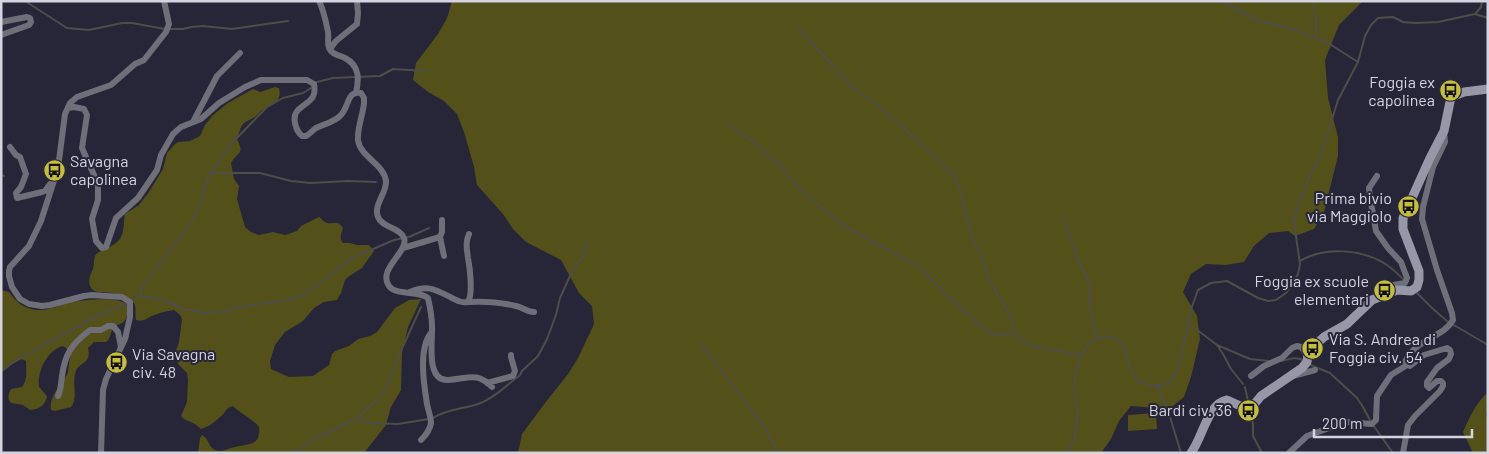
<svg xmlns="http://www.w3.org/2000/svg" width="1489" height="454" font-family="Barlow,sans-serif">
  <rect width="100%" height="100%" fill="#272538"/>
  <path fill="#53501a" d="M452,1H1363L1339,25L1325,60L1328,98L1338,137V156L1324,212L1314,229L1295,236L1288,231L1269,233L1254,246L1244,262L1225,265L1206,264L1191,274L1183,292L1197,316L1200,339L1191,377L1184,397L1169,409L1131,406L1119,421L1111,439L1101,453H518L522,434L545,403L568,374L578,358L594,324L592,306L579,293L561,260L526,242L513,229L503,214L477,185L474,167L464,132L457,114L444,101L428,92L413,80L416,63L438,34L447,18Z
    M275,87L279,88C280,92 280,95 278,100L261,111L255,117L244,123L241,127L237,139C245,155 238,151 231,163L234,179L239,186L237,199L245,227L251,232L259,235L273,232L285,235L297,231L301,226L319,217C321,218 323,221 325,222C332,226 337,218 343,228C341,234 339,238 343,243H350L357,245H369L374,251L362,268L348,277L345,280L341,293L337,300L324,302L314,308L303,321L285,332L275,345L270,361L271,369L289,377L313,376L329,365L332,354L335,351L349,346L358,339L370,336L377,332L395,308L409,300L421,299L408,327L402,353L401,390L391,407L386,425L364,453H198L200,438L202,435C209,438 208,447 215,450C221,453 229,448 235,447C248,444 261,446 259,427C253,419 241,414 233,406C225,408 226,413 220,417C215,422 208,427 201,429L195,424L184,419L181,416L187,402L188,380L187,373L178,364L175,353L179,342L182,319L180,315L174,310C167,311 158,313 152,316C145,319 144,322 136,320C135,316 136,310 135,305C131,295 113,293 104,292C100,292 96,293 93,290C86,284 90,275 93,269C95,263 92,256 99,252C106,248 114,246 119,240C125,233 123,223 125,214L139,205L149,192L163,169L167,153L175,144L178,142L190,141L200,136L205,125L213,115L228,103L253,89L260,92Z
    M1,290L9,292C17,303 24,309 38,310C50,310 60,305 72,302C82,300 119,296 126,304C128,306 128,312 127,315C126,323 120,324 113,327L109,339L106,342H94L88,348C92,364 79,362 76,371C71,383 79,397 71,407L55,411L51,410C48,398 62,383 68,373L70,354L66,348L63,346C47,350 37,372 39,387L47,396C46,405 38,410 30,410L23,405L11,403C7,398 8,395 11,389L22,387C28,379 26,370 26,361C14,355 11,369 1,372Z
    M1488,392V410L1486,414L1488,423V453H1473L1463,432C1470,416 1476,403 1488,392Z
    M1156,413L1157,429L1128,431V415Z"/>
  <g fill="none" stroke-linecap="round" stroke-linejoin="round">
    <path stroke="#4e4d47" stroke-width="2" d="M25,1L67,28L89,30L122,23H132L165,29
      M1222,1L1259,21L1295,30L1328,43L1358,62
      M1313,1L1316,17V38
      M1475,14L1481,7L1482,1
      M798,28L856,91L871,100L903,127L955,176L959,187L972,238L985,264L988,278L1011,317L1014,332L1017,336L1027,344L1044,349L1082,355
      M170,29H183L191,27L203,26L232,29L288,21
      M315,84L317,82L333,78L380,76L393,69L426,71
      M728,124L755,143L783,168L791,180L802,191L844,226L918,266L948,296L987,331L998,335L1014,332
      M212,173H260L291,181L310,183L348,181L376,182
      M1,175L4,176
      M1063,215L1078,260L1087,278L1089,286L1090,310L1097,339
      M1300,261C1325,246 1363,249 1387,265C1393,269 1399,275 1405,281
      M1415,291L1431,307L1448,322
      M140,296L142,287L192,222L199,208L208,177L229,146L267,107L283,98L303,93L311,88
      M131,301L140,296L164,300L185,310H191L206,313L221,311L224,312L235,308L294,299L312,289L350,259L394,240L409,237L429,228
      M1188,323L1217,345L1223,354L1231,369L1243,384
      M1452,324L1488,345
      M701,344L759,420L767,431L778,453
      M1217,345L1250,359L1269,361
      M1282,361C1289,359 1298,356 1304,361
      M1308,364L1330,373L1357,398L1363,407L1371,422
      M1,370L38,348L97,316L127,303
      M1157,385L1170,417L1181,453
      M1245,387L1249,406
      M1250,410L1253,424V436L1262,453
      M360,417L362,421L371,423L398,424L429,419
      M433,418C447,409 463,409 478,404C493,399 507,385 520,375L522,371L538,356L547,339L556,315L560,298L574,267L583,257L586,243
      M1373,425L1393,453
      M294,453L313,440L360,417L362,413L378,399L386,389L395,364L421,307
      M1066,453L1074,441L1078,416L1074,386L1079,359L1090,342L1104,336L1116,338L1124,346L1129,367L1137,380L1152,386L1167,384L1174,377L1182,354L1190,312L1198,290L1211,283L1227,281L1258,298L1268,301L1276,300L1286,293L1291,286L1298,274L1300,264L1294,222L1298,204L1311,174L1323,149L1338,100L1358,62L1365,36L1371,25L1378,18L1393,17L1403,22L1415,23L1438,22L1475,14L1488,18"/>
    <path stroke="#6f6f79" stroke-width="6" d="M319,1C324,11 326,22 328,32C329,37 327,43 329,48C332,55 339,55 345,58C360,66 359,79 356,93
      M1,22L27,17L30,18L31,22L29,25L1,35
      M330,49L336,41L357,24L358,13L357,1
      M68,108L74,107L84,109L87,115L82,148L98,184V200L92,219L96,241L102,248L106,247L116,218L138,198L157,170L161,155L173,134L181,127L201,119L219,103L245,87L261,80H307L314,84C317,100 308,101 298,110C291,117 296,131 302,136C304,136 305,136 306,136C310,134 313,130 316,128C324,124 335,122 341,115C349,107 347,90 361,93L364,98V103C363,115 357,128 358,140C360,157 384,164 386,181C387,193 373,205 378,217C382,228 400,227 404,238C409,252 377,269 389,286C396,296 419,290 428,298C430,307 432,317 432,326C433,340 425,381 448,380C468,379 476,371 492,387
      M193,122L217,76L240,53
      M10,147L16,155L20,157L26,174L21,187L16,193L17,198L42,192L45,191L50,184L52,183
      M1377,176L1369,188L1370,197L1376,231L1388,248L1401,262L1407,278L1405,283C1395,285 1388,283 1385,294
      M440,237L442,232V220
      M403,248L440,237L444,256
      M410,292C428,284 436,290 452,298C458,301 462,303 468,302C473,294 470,268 468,258C467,249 465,243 469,234
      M468,302C484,301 500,302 516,306C522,307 527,312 534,312
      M1407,365L1405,362C1416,338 1443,338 1453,320L1452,313L1437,270L1422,219L1423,207L1433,167L1445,142L1444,131
      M1251,376L1264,366L1282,358L1292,348L1297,346L1301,347L1308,356
      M1293,376L1315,370
      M487,383L513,376L515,371L511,357V355
      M58,396C61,390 61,383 62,376C65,353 72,344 90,330H101L108,326H113L118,332L121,347
      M421,440C426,435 430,430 431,423C431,417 428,410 427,404C424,385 418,349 431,333
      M101,453L103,390L106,379L125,339L130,317V302L122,297L92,295L84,296L50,305L42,306L29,304L20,299L12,287L9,276V271L10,267L29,246L41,221L58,168L65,114L70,103L77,97L111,85L135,64L144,60L166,32L169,24L164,1
      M1289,453L1307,436L1346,422L1372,424L1376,420L1377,396L1391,375L1407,365L1410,366L1424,355L1447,348L1450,350L1451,354L1449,359L1437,368L1427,382V386L1429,388L1437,381H1441L1443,383V386L1440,391L1415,416L1408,425L1403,453"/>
    <path stroke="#9897a7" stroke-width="9" d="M1191,453C1202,439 1208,403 1227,400L1245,408L1252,407L1261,396L1302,368L1307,362L1308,353L1311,349L1324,337L1347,324L1372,300L1397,290L1411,291L1417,287L1419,280V271L1403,229V218L1430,158L1444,131L1451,97L1464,92L1488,89"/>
  </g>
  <defs>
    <symbol id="bus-disc" viewBox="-11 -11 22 22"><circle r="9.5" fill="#c4bd3e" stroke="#272538"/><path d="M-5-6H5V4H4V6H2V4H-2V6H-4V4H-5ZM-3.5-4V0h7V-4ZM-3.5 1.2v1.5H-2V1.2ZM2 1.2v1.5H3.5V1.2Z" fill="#111"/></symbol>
  </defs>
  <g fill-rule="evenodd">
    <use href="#bus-disc" x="1438" y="78" width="25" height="25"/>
    <use href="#bus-disc" x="42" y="158" width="25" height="25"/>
    <use href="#bus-disc" x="1396" y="194" width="25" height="25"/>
    <use href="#bus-disc" x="1372" y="278" width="25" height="25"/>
    <use href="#bus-disc" x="1300" y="336" width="25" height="25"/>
    <use href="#bus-disc" x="104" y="350" width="25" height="25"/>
    <use href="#bus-disc" x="1236" y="398" width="25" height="25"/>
  </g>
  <g text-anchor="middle" stroke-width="4" stroke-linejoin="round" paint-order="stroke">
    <g font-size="16" fill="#d4d3e0" stroke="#272538" text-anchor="end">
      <text x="1435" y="88">Foggia ex<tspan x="1435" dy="18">capolinea</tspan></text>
      <text x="70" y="167" text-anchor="start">Savagna<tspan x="70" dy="18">capolinea</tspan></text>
      <text x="1392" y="204">Prima bivio<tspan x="1392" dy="18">via Maggiolo</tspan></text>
      <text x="1369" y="287">Foggia ex scuole<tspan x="1369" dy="18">elementari</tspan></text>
      <text x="1329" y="345" text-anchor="start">Via S. Andrea di<tspan x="1329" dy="18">Foggia civ. 54</tspan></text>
      <text x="132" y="360" text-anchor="start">Via Savagna<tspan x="132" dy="18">civ. 48</tspan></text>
      <text x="1232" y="416">Bardi civ. 36</text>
    </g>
  </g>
  <rect width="1489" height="454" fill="none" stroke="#d4d3e0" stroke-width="5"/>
  <path d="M1314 429v8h158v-8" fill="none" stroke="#d4d3e0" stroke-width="2.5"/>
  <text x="1322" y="429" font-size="15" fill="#d4d3e0" stroke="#272538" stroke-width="4" paint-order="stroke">200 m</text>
</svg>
